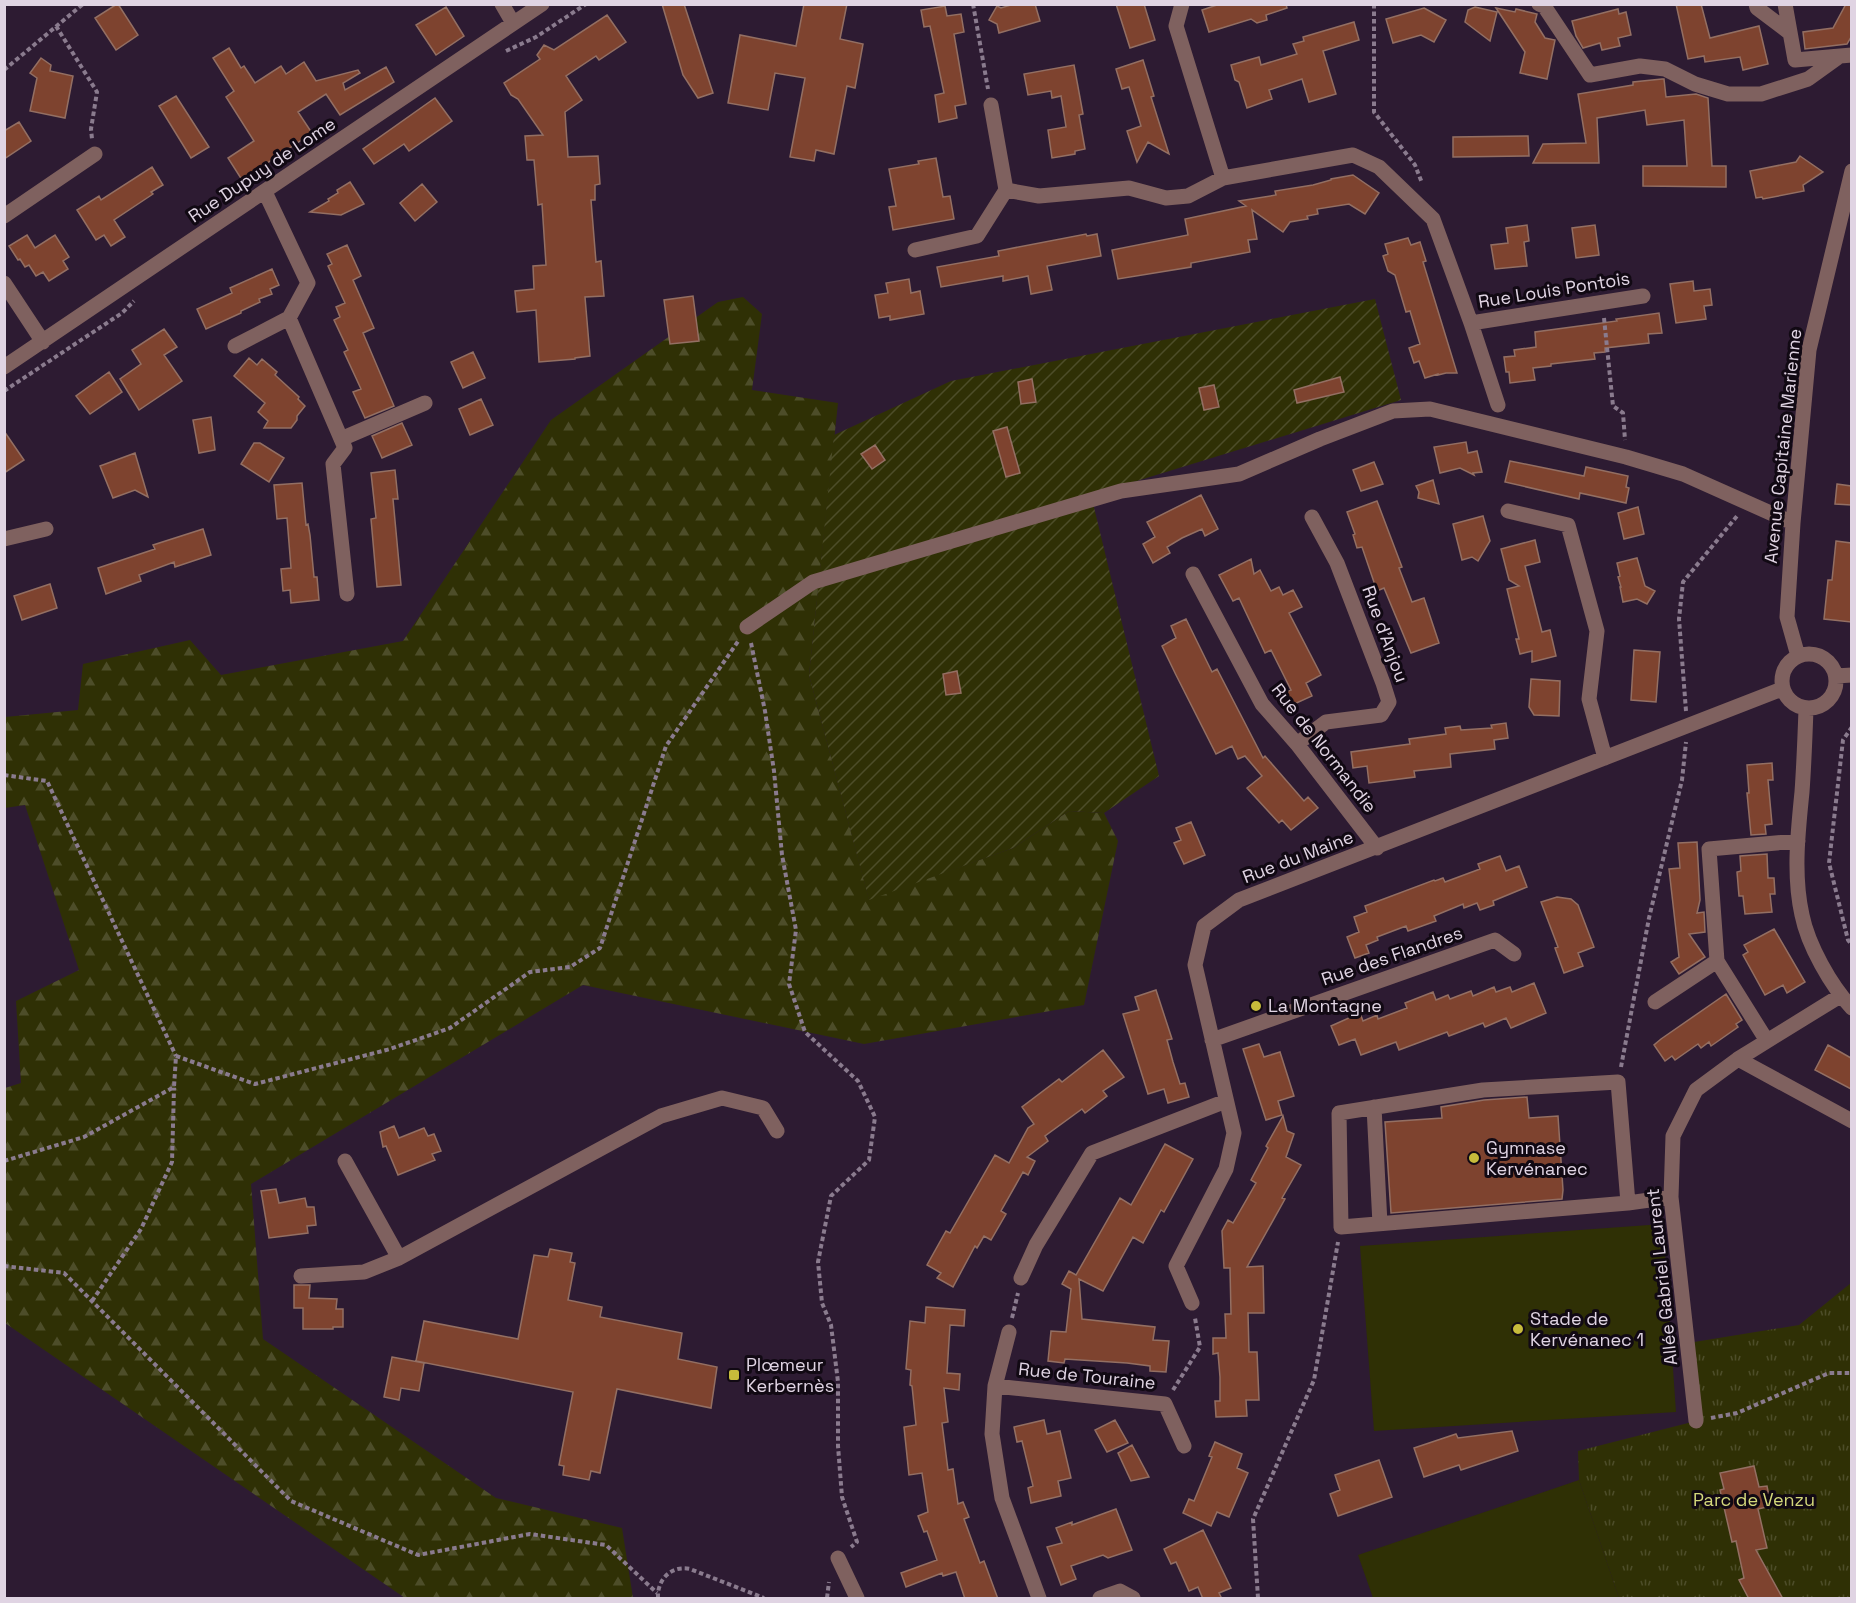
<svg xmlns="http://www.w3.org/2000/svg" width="1856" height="1603" font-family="'Space Grotesk',sans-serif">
  <defs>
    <pattern id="forest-firs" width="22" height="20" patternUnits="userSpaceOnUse" patternTransform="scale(1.5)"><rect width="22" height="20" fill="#2f3005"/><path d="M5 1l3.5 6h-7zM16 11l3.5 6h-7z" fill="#4d4d29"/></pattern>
    <pattern id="park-tufts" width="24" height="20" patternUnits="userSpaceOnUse" patternTransform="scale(1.5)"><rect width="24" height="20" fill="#2f3005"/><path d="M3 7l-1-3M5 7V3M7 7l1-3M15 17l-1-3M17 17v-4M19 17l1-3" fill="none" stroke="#4d4d29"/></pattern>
    <pattern id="garden-furrows" width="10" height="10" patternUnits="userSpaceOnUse" patternTransform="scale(1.5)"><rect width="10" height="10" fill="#2f3005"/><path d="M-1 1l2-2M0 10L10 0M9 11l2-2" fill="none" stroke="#4d4d29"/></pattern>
  </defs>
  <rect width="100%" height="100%" fill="#2d1b32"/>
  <path fill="url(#forest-firs)" d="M743,297L762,314L752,390L838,403L809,675L869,899L1013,848L1069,811L1104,813L1118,841L1084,1005L864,1044L583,985L251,1184L263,1339L496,1498L622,1528L633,1598H405L5,1323V1088L21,1083L16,1001L79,970L25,805L5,808V717L78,710L83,664L190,640L221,675L403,641L551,420L718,302Z"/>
  <path fill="url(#park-tufts)" d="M1851,1283V1598H1619L1579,1480L1578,1451L1696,1421L1688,1343L1799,1325Z"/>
  <path fill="url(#garden-furrows)" d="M1375,299L1401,400L1091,495L1159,776L1104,813L1069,811L1013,848L869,900L809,675L834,435L951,381Z"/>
  <path fill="#2f3005" d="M1663,1224L1676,1412L1374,1431L1360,1246Z
    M1579,1480L1619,1598H1373L1358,1555Z"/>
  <path fill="#7e432f" stroke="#936f63" stroke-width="1.5" d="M117,4H118L138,35L116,50L95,18Z
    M662,4H684L713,93L698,98L683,75Z
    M804,4H847L840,39L863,44L855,88L847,86L834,154L816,150L814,161L790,157L805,78L775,73L768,110L728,103L740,35L796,46Z
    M1014,4H1035L1040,21L999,33L997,24L989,20L997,6L1001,8Z
    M1116,4H1144L1155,40L1130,48Z
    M1220,4H1286L1287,8L1266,15L1267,20L1257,23L1251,19L1209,32L1202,10Z
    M1676,4H1701L1710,38L1759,26L1768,64L1743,70L1740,57L1705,62L1704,56L1688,59Z
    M1846,4H1851V37L1847,44L1805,49L1803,32L1833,28Z
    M945,6L947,16L961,14L964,32L954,34L966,104L955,106L957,118L939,122L935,95L944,93L930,26L924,27L921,10Z
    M446,7L464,36L436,55L416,25Z
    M1475,7L1497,12L1490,41L1465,22L1468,10Z
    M1424,8L1446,20L1434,42L1421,35L1393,43L1386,19Z
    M1496,8L1515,12L1516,9L1537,14L1535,22L1545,38L1555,40L1547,79L1520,73L1525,52Z
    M1618,9L1619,14L1626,12L1631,35L1618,38L1620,46L1602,50L1600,43L1583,48L1576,36L1572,21Z
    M607,15L626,42L599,60L596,56L566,76L582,100L565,112L568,157L598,156L600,184L595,185V200H591L596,262L601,261L604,296L585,297L590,356L575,358V359L539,362L536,310L517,312L515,291L534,289L533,266L546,265L542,204L538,205L534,160H527L525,136L543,135L518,99L511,95L504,83L540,59L537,55L544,45L554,50Z
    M1354,22L1359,40L1323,51L1336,94L1309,102L1302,79L1269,90L1272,99L1247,108L1239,82L1235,80L1231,65L1259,57L1261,65L1297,54L1293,44L1304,41L1303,37Z
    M229,48L241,68L244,66L255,83L281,66L286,74L304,62L316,81L358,70L360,73L343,83L345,90L386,67L394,82L340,115L326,94L298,112L312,133L242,180L228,158L254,141L226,97L234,91L213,58Z
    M41,58L51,65L50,71L73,76L65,118L30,111L37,78L30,73Z
    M1143,60L1154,96L1151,97L1169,154L1148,142L1137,162L1127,131L1141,126L1129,87L1122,89L1116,69Z
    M1074,65L1083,114L1079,115L1085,149L1075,151V154L1052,158L1048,130L1066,127L1061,96L1052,98L1051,91L1028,95L1024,74Z
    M1662,79H1664L1666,97L1696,94L1708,98L1712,166H1726V187L1643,186V166H1687L1684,120L1647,125L1645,110L1597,118L1599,163H1533L1543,144L1586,143L1578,94L1633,85V82Z
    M176,96L209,147L191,158L159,106Z
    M435,98L452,121L409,151L404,144L374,164L363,149Z
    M19,122L31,141L4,159V131Z
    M1528,136L1529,156L1453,157V137Z
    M1800,156L1823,172L1803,185L1804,191L1763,199L1762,197L1756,198L1750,171L1796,162Z
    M936,158L943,197L950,196L954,219L893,230L889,207L896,206L889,169L919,164L918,161Z
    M152,167L163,185L151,192L153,194L114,220L125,237L111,246L104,235L96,240L77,210L99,196L101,200Z
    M1353,175L1379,193L1365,214L1349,204L1317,209L1318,214L1307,216L1308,219L1290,222L1283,232L1252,210L1257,239L1248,240L1250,252L1191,263V267L1118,279L1112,250L1188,235L1185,219L1246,206L1239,201L1276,195L1275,191L1313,185L1331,180V179Z
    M350,182L364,204L341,215L310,212L329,201L328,199L338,193L337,190Z
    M422,184L437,202L415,221L400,203Z
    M1527,225L1529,241L1524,242L1527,266L1495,269L1491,245L1508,243L1506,228Z
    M1595,225L1599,255L1576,258L1572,228Z
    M1086,234L1087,236L1097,234L1101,256L1047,266L1052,290L1031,294L1028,276L1003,281V276L941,287L937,267L999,256L998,251Z
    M27,235L35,248L55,235L69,257L63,261L68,269L49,281L43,272L36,276L29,265L25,267L20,259L18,260L9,246Z
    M1408,238L1411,245L1420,242L1426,261L1423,262L1457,373H1446L1438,375V374L1425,378L1419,361L1414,363L1409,348L1420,344L1410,311L1406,312L1395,275L1388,271L1383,256L1388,254L1385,244Z
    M347,245L361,276L353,280L374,328L363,333L394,406L365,418L353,392L361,389L344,352L348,350L334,320L340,317L336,307L345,303L328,266L332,264L327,254Z
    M272,269L279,285L270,289L272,294L259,299L260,302L241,311V313L206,329L197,309L232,293L230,288Z
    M909,279L911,293L920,291L924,314L890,320V316L879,318L875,295L888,293L886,283Z
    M1693,281L1694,291L1710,289L1712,305L1704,306L1706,319L1676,323L1670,284Z
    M693,296L699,341L670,344L664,300Z
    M1659,313L1662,333L1648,334L1649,343L1605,348V352L1594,353L1595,359L1551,364V366L1533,368L1535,380L1510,383L1509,372H1506L1504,357L1515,356L1514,350L1536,347L1535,332L1617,321L1616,319Z
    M164,329L177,347L164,355L182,381L139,410L120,379L141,364L132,350Z
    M473,352L485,378L463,388L451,362Z
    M249,358L257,365L262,359L277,372L275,375L299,397L298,399L305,406L297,416V420L291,428H264L268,421L258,412L265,403L234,376Z
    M109,372L122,392L90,414L76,396Z
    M1340,377L1344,392L1297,403L1294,390Z
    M1032,379L1036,402L1021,404L1018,382Z
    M1214,385L1219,407L1204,410L1199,388Z
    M481,399L493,425L470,435L459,409Z
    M211,417L215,450L199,453L193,420Z
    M402,423L412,445L382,458L372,436Z
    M1007,427L1020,473L1006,477L993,431Z
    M4,431L24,460L4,473Z
    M1466,442L1468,453L1477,451L1482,472L1473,473L1474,475L1460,468L1440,473L1434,447Z
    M254,443H260L284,458L269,482L241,464Z
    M875,445L885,460L872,469L861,454Z
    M135,453L148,497L135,490L113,498L100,466Z
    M1510,461L1584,476L1586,467L1628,476L1626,487L1629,488L1626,503L1580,493L1579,499L1505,482Z
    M1374,462L1383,484L1361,491L1353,470Z
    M395,470L398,499H393L401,585L377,587L371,519L376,518L371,473Z
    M1433,480L1439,504L1418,498L1419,492L1416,486Z
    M302,483L306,525L308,524L310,535L314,577H317L319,600L291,603L290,590L283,591L281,569L291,568L287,518L277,519L274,485Z
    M1837,484L1851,486V505L1835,504Z
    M1201,495L1218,529L1205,536L1202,529L1182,538L1167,547L1170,553L1153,563L1143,544L1155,537L1147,522Z
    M1377,501L1402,567L1399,568L1412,602L1424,598L1439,643L1411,653L1384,588L1377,591L1362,547L1357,548L1353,535L1355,534L1347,512Z
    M1638,507L1644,534L1624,539L1618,513Z
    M1483,516L1490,541L1478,561L1472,557L1462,560L1453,524Z
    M203,529L211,555L175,567L174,562L139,575L141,581L106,594L98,568L155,549L153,545Z
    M1535,540L1540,562L1525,566L1542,632L1550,630L1556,656L1532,662V651L1520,654L1516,639H1519L1507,589L1519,586L1509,580L1501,549Z
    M1836,541L1851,543V622L1824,619L1828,580H1832Z
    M1637,558L1645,586L1655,591L1647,604L1637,599L1623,602L1620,587H1621L1618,577L1620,576L1617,563Z
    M1251,559L1254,574L1260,570L1271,591L1279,587L1283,595L1293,590L1302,607L1289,613L1321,675L1306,683L1312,696L1292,705L1285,692L1291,690L1271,650L1265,653L1239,598L1233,601L1219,575Z
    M50,584L57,608L22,620L14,596Z
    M1186,619L1212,672L1217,669L1263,758L1265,756L1304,801L1308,797L1318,808L1291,830L1282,820L1279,823L1247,788L1262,776L1245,756L1238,759L1232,746L1216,754L1176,675L1162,646L1176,638L1171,626Z
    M1634,650L1660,652L1656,702L1631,700Z
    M957,671L961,693L946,695L943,674Z
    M1531,679L1560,681L1559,716L1534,715L1529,707Z
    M1506,723L1508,738L1494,740L1495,749L1450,754L1451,767L1414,771L1415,777L1369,783L1367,766L1353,768L1351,752L1410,744L1409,739L1446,734L1445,728L1460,726L1461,730L1492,728L1491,725Z
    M1772,763L1773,780H1768L1772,824L1765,825L1766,834L1751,835L1747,793H1749L1747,765Z
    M1191,822L1205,855L1184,864L1174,843L1181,840L1176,828Z
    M1697,842L1700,900L1697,913L1704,912L1705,932L1689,934L1705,957L1679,974L1671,962L1679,957L1669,869L1680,868L1678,843Z
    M1767,854L1768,878H1774L1775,894H1770L1772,912L1745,914L1743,896H1739L1737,872L1741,871L1740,856Z
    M1500,856L1506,871L1519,866L1527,887L1493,901L1494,905L1480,910L1477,903L1464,908L1463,904L1434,916L1436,921L1408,931L1406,926L1377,937L1378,940L1366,945L1369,953L1355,958L1347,937L1359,932L1354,917L1367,912L1365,906L1434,880L1435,881L1443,878L1445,882L1480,869L1478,864Z
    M1557,897L1571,899L1578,905L1594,947L1578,953L1583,966L1564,973L1555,948L1558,947L1541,902Z
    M1774,929L1805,982L1787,993L1783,985L1765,995L1743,955L1748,952L1744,945Z
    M1534,983L1546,1013L1511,1028L1506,1018L1485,1027L1483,1023L1449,1036L1447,1032L1399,1050L1396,1042L1361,1055L1355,1039L1339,1045L1331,1026L1360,1013L1363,1021L1377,1015L1378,1019L1407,1008L1405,1003L1433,992L1436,1000L1448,995L1450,999L1471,991L1473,996L1494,987L1496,992L1510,987L1512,992Z
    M1156,990L1172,1039L1167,1040L1173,1062L1180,1084L1185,1083L1189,1097L1168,1103L1164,1089L1148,1094L1123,1014L1139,1010L1135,997Z
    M1726,994L1742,1020L1736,1024L1738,1027L1711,1046L1709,1042L1701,1048L1698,1044L1675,1060L1672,1056L1665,1061L1654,1045L1661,1039Z
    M1259,1044L1264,1057L1280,1052L1294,1096L1278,1101L1282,1115L1266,1120L1243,1049Z
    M1828,1045L1851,1058V1089L1815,1070Z
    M1103,1050L1124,1077L1103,1091L1107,1096L1085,1113L1082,1109L1045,1136L1048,1141L1027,1157L1035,1161L1028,1175L1023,1172L1001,1211L1006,1214L991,1240L984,1236L977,1248L975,1246L953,1287L937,1278L941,1273L927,1265L946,1231L950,1233L995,1155L1009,1163L1028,1128L1034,1124L1022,1107L1059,1079L1062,1082Z
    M1527,1097L1529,1118L1558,1116L1563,1190L1562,1199L1391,1213L1385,1122L1442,1118L1441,1107L1484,1100Z
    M1283,1116L1287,1131L1294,1134L1286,1157L1301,1165L1282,1198L1285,1199L1247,1267L1263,1266L1264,1313H1248L1249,1352H1257L1259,1400H1246L1247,1416L1216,1417L1215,1401H1220V1377L1218,1353L1213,1354V1338H1226L1225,1314H1231L1230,1268H1224L1222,1231L1228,1220L1233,1223L1256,1183L1251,1180L1268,1148L1266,1146Z
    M394,1126L399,1138L424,1128L428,1136L434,1134L441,1151L432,1154L435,1160L398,1175L386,1146L383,1147L380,1132Z
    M1165,1144L1193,1159L1164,1212L1161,1210L1143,1243L1133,1237L1103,1291L1079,1279L1082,1319L1155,1327L1153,1340L1169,1341L1166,1372L1150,1371V1366L1127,1363L1065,1359L1064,1363L1048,1361L1051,1331L1066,1332L1071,1289L1062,1284L1069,1271L1076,1275L1120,1198L1131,1205Z
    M276,1189L279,1203L305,1198L307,1207H314L316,1225L307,1226L308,1233L269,1238L261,1191Z
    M550,1249L572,1253L570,1262L575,1263L568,1300L602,1307L600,1317L682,1333L678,1359L717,1367L711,1408L617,1389L600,1473L591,1471L589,1480L563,1475L564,1466L559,1465L573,1392L416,1361L424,1321L518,1339L534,1255L548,1257Z
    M294,1285H310L309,1298L337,1299L336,1309H343V1327H333V1329H303V1308H294Z
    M926,1307L965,1310L964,1326L950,1325L947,1373L960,1374L959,1390L944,1388L948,1422L942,1423L948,1470L953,1469L958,1504L963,1502L969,1517L964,1519L980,1563L984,1561L998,1599H965L956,1572L943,1576L942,1573L906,1587L901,1573L937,1560L927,1531L924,1532L918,1516L928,1512L922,1473L909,1475L904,1427L916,1425L912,1386L910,1385L911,1370L906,1369L910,1321L925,1323Z
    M392,1357L424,1363L419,1391L401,1388L399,1400L384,1397Z
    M1044,1420L1047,1434L1060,1431L1071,1478L1058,1481L1061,1496L1031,1503L1028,1488L1033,1486L1022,1441L1017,1442L1014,1427Z
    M1115,1420L1128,1443L1107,1452L1095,1430Z
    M1512,1431L1518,1451L1461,1470L1459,1465L1424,1477L1414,1448L1456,1434L1458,1438Z
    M1215,1442L1242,1454L1237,1468L1248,1473L1229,1517L1217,1512L1211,1526L1183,1513L1189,1499L1194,1501L1212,1457L1209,1456Z
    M1132,1445L1149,1477L1131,1481L1118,1453Z
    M1379,1460L1392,1497L1338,1516L1330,1494L1340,1490L1335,1475Z
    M1754,1466L1759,1487L1767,1486L1771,1506L1758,1509L1767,1548L1756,1550L1783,1599H1749L1739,1580L1744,1578L1736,1541L1732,1542L1720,1490L1724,1489L1720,1473Z
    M1116,1509L1132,1550L1108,1558L1103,1555L1071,1566L1076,1579L1061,1585L1047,1547L1062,1543L1056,1528L1072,1522V1525Z
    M1203,1530L1231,1588L1219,1593L1222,1599H1203L1198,1587L1189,1591L1176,1562L1171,1564L1164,1549Z"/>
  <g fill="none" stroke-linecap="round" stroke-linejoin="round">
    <path stroke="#8a7b8e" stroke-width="4" stroke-dasharray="4.5 3" stroke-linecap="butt" d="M973,4L988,89
      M1374,4V112L1415,165L1422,183
      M56,26L97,92L91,129L92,139
      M506,51L536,37L586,4
      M4,70L83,4
      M1604,318L1613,406L1623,413L1625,440
      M4,391L122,313L134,301
      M751,643L765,711L774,771L782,855L796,930L789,984L805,1032L858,1081L875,1117L869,1160L831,1196L818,1262L822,1303L831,1325L838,1382V1446L842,1497L857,1542L851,1547
      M1686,711L1679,619L1683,582L1737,516
      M1852,727L1843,740L1829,863L1848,940L1852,945
      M4,775L47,781L176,1056
      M1621,1067L1649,918L1682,780L1686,742
      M4,1161L84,1137L174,1087L176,1056L255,1084L390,1049L450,1028L530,972L570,967L600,948L666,746L739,640
      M4,1266L64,1273L291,1501L418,1555L530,1534L606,1545L657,1593
      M92,1301L141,1229L172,1162L174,1088
      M1012,1318L1018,1293
      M1173,1390L1200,1347L1195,1318
      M1711,1418L1737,1413L1829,1373H1852
      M658,1598C657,1579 672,1565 690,1569L764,1598
      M827,1598L829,1582
      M1258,1598L1253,1519L1314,1380L1338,1242"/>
    <path stroke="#7f615f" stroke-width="15" d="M502,4L513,23
      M1182,4L1176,26L1223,178
      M1539,4L1544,6L1590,75L1640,66L1665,69L1695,84L1728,94H1761L1808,79L1840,56L1852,55
      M1756,4L1757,8L1790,33
      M1785,4L1795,60L1840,56
      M991,105L1006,190
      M265,192L308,283L289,318L345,448L333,464L347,594
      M4,216L95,154
      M915,250L977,236L1006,190L1039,196L1129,188L1166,198L1188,196L1223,178L1353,155L1379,167L1433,219L1471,323L1643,296
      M4,283L43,342
      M1471,323L1498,405
      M235,346L289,318
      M4,367L542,4
      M341,439L425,403
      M1508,511L1568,525L1597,631L1589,699L1605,758
      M4,539L46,529
      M1193,574L1262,704L1297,744L1377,848
      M747,627L813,582L1121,491L1239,474L1320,439L1393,411L1430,409L1626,457L1683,474L1793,523
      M1782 681a27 27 0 1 1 54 0a27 27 0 1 1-54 0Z
      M1798,656L1787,617L1793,523L1809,350L1852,171
      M1836,676L1852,675
      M1806,709C1805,737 1804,764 1802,792C1798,832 1793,875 1802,915C1808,945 1831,986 1852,1008
      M1297,744L1326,722L1381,715L1389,702L1383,683L1337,563L1312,517
      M1655,1002L1717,961
      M1212,1040L1495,940L1514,954
      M1767,1041L1717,961L1709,849L1798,841
      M1738,1059L1852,1121
      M1374,1107L1380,1224
      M345,1161L399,1258
      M1628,1203L1341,1227L1339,1113L1483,1090L1618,1082L1628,1203L1671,1197
      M301,1276L364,1272L399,1258L661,1116L722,1098L763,1108L777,1131
      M1021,1278L1036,1245L1092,1153L1226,1101
      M1192,1303L1176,1266L1226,1169L1234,1133L1195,965L1204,926L1239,900L1782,689
      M1009,1332L995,1386L992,1434L1002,1498L1039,1598
      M995,1386L1165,1404L1184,1446
      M1696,1421L1671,1197L1673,1136L1696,1090L1738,1059L1840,996
      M838,1558L857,1598
      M1100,1598L1120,1591L1133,1598"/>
  </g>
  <g fill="#c7bb3b" stroke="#110913" stroke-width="2">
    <circle cx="1256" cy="1006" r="6"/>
    <circle cx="1474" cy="1158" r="6"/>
    <circle cx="1518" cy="1329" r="6"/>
    <rect x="728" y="1369" width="12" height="12" rx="3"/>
  </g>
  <g text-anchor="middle" stroke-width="6" stroke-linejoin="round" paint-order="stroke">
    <g font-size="18" fill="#e0d4e3" stroke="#110913">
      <text transform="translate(262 170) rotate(-34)" y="6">Rue Dupuy de Lome</text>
      <text transform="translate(1554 290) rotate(-9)" y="6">Rue Louis Pontois</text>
      <text transform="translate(1783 446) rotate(-84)" y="6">Avenue Capitaine Marienne</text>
      <text transform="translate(1385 634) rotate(70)" y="6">Rue d'Anjou</text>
      <text transform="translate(1324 748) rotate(52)" y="6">Rue de Normandie</text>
      <text transform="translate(1298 857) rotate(-21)" y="6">Rue du Maine</text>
      <text transform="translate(1392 956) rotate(-19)" y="6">Rue des Flandres</text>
      <text transform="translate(1662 1277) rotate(-96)" y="6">Allée Gabriel Laurent</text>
      <text transform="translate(1087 1376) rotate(6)" y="6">Rue de Touraine</text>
    </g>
    <g font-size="18" fill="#e0d4e3" stroke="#110913" text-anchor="start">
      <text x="1268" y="1012">La Montagne</text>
      <text x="1486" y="1154">Gymnase<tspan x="1486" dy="21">Kervénanec</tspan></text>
      <text x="1530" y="1325">Stade de<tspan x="1530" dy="21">Kervénanec 1</tspan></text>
      <text x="746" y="1371">Plœmeur<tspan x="746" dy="21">Kerbernès</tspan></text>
    </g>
    <g font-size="18" fill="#d4d87b" stroke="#110913">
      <text x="1754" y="1506">Parc de Venzu</text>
    </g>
  </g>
  <rect width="1856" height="1603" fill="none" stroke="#e0d4e3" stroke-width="12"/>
</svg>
